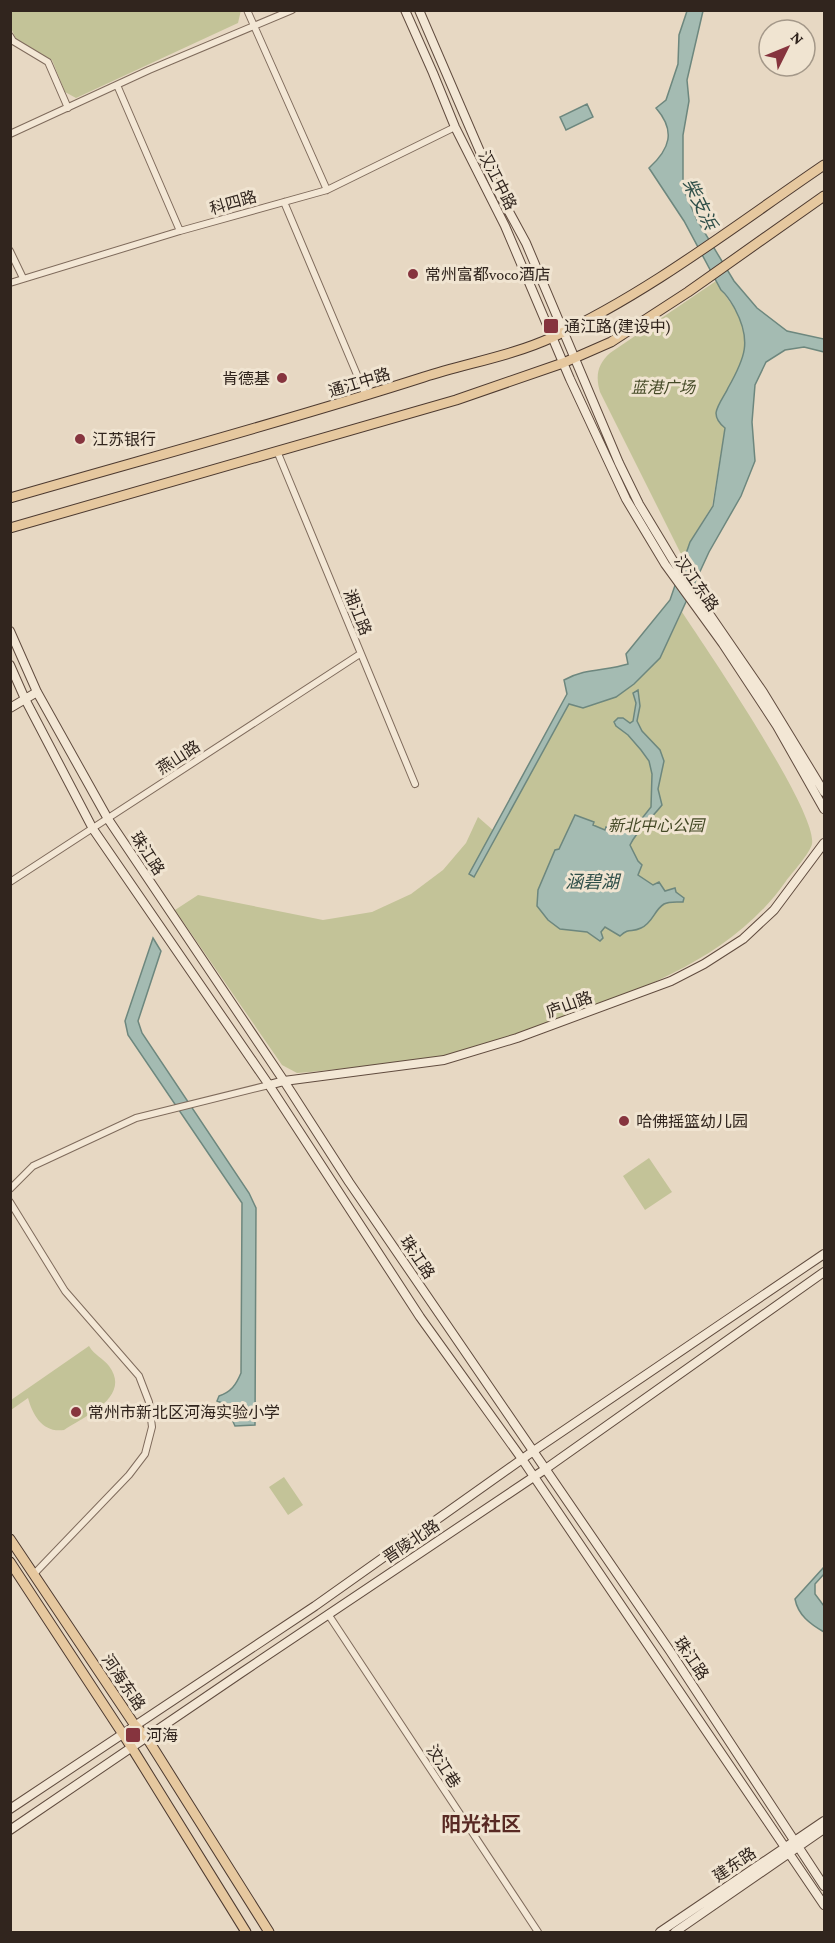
<svg xmlns="http://www.w3.org/2000/svg" width="835" height="1943" font-family="'Crimson Pro','Noto Sans SC',serif">
  <rect width="100%" height="100%" fill="#e7d8c3"/>
  <path fill="#c3c398" d="M241,10L238,23L76,98L65,92L52,60L16,39L11,28L10,11Z
    M716,281C725,298 742,313 745,334C749,354 734,378 724,396C722,401 717,407 716,413C716,420 720,423 725,428L712,506L690,542L684,560L600,392C595,375 598,364 610,353Z
    M682,612C705,647 818,812 812,844C810,853 792,873 786,881C732,959 636,992 549,1023C514,1035 477,1049 441,1056C398,1064 354,1067 310,1072L297,1073L282,1065L175,910L198,895L323,920L372,912L411,894L443,870L466,843L478,817L494,831L469,874L474,877L569,704L660,658Z
    M649,1158L672,1192L645,1210L623,1176Z
    M89,1346C95,1356 103,1358 109,1366C132,1397 85,1416 64,1430C43,1433 33,1416 28,1398L11,1410V1400Z
    M284,1477L303,1505L288,1515L269,1487Z"/>
  <path fill="#a4bbb2" stroke="#6d877e" stroke-width="1.5" d="M687,11H703L687,80L689,101L683,135V188L697,220L734,281L757,308L787,331L824,339V352L804,347L785,350L766,362L755,385L752,422L755,461L741,496L709,552L660,658L634,684L616,697L583,708L569,704L474,877L469,874L567,694L564,680C585,668 606,671 628,664L626,654L670,600L690,542L713,506L725,428C720,424 716,420 716,413C717,405 725,395 728,388C745,358 752,341 735,309C731,302 728,296 721,290L684,221L649,168C670,149 676,131 656,108L666,100L678,64L679,35Z
    M587,104L593,117L566,130L560,117Z
    M638,690L640,706L637,721L642,731L660,750L664,761L658,789L662,805C652,818 637,830 630,845L638,861L642,865L638,875L653,885L659,882L665,891L675,888L676,892L684,898L683,902C678,902 669,901 664,904C654,910 653,923 641,928C631,933 630,927 620,936L605,927L601,932L603,938L600,941L587,932L560,929L548,920L537,906L538,890L555,850L559,849L575,815L594,822L593,825L605,830L606,827L621,833L622,828L632,831L651,807L652,774L649,761L641,750L628,735L616,726L614,722L618,718H623L630,723L633,721L636,703L633,693Z
    M153,938L161,951L138,1021L142,1033L249,1193L256,1208L255,1425L235,1426L225,1404L217,1401L219,1396C231,1392 236,1385 241,1373L242,1203L128,1035L125,1021Z
    M824,1567V1574L815,1584V1594L824,1606V1632C810,1624 798,1615 795,1599Z"/>
  <g fill="none" stroke-linecap="round" stroke-linejoin="round">
    <defs>
      <path id="street" d="M247,10L327,190
        M10,36L13,41L48,62L68,108
        M117,85L180,231
        M10,134L149,70L292,10
        M284,202L366,396
        M10,251L23,278
        M10,283L180,231L327,190L455,127
        M277,451L415,784
        M10,882L360,654
        M10,1189L33,1166L136,1118L269,1085
        M10,1202L65,1291L139,1376L149,1402L152,1427L145,1454L129,1475L34,1574
        M328,1614L538,1932"/>
      <path id="secondary" d="M405,10L433,73L455,127L505,226L570,379L626,499L665,564L723,644L777,726L824,809
        M419,10L494,184L526,243L619,463L639,504L677,567L763,692L824,792
        M10,631L37,692L108,819L284,1081L349,1182L670,1651L824,1886
        M10,665L25,699L93,829L269,1085L420,1317L522,1459L824,1905
        M10,708L37,692
        M269,1085L284,1081L444,1060L517,1038L671,981L704,964L743,939L774,910L824,843
        M10,1809L315,1606L532,1452L824,1254
        M10,1830L241,1673L544,1470L824,1272
        M660,1932L824,1821
        M675,1932L824,1829"/>
      <path id="primary" d="M10,498C148,458 287,421 424,377C467,363 512,356 553,337C649,293 737,224 824,165
        M10,528L456,400L563,363L611,342L688,292L824,196
        M10,1539L134,1724L147,1738L269,1932
        M10,1562L132,1748L246,1932"/>
    </defs>
    <use href="#street" stroke="#7f6b5c" stroke-width="8"/>
    <use href="#secondary" stroke="#614c3f" stroke-width="10"/>
    <use href="#primary" stroke="#4d3a30" stroke-width="11"/>
    <use href="#street" stroke="#f3e7d5" stroke-width="6"/>
    <use href="#secondary" stroke="#f3e7d5" stroke-width="8"/>
    <use href="#primary" stroke="#e6c89f" stroke-width="9"/>
  </g>
  <g fill="#86343e" stroke="#f0e4d1" stroke-width="2">
    <circle cx="413" cy="274" r="6"/>
    <rect x="543" y="318" width="16" height="16" rx="3"/>
    <circle cx="282" cy="378" r="6"/>
    <circle cx="80" cy="439" r="6"/>
    <circle cx="624" cy="1121" r="6"/>
    <circle cx="76" cy="1412" r="6"/>
    <rect x="125" y="1727" width="16" height="16" rx="3"/>
  </g>
  <g text-anchor="middle" stroke-width="6" stroke-linejoin="round" paint-order="stroke">
    <g font-size="16" fill="#31251e" stroke="#f0e4d1">
      <text transform="translate(498 180) rotate(63)" y="6">汉江中路</text>
      <text transform="translate(233 202) rotate(-16)" y="6">科四路</text>
      <text transform="translate(359 382) rotate(-17)" y="6">通江中路</text>
      <text transform="translate(697 583) rotate(55)" y="6">汉江东路</text>
      <text transform="translate(358 612) rotate(68)" y="6">湘江路</text>
      <text transform="translate(178 757) rotate(-33)" y="6">燕山路</text>
      <text transform="translate(148 853) rotate(57)" y="6">珠江路</text>
      <text transform="translate(569 1004) rotate(-20)" y="6">庐山路</text>
      <text transform="translate(418 1257) rotate(56)" y="6">珠江路</text>
      <text transform="translate(411 1541) rotate(-34)" y="6">晋陵北路</text>
      <text transform="translate(692 1658) rotate(56)" y="6">珠江路</text>
      <text transform="translate(124 1682) rotate(56)" y="6">河海东路</text>
      <text transform="translate(444 1766) rotate(57)" y="6">汶江巷</text>
      <text transform="translate(734 1864) rotate(-34)" y="6">建东路</text>
    </g>
    <g font-size="16" fill="#31251e" stroke="#f0e4d1" text-anchor="start">
      <text x="425" y="280">常州富都voco酒店</text>
      <text x="564" y="332">通江路(建设中)</text>
      <text x="270" y="384" text-anchor="end">肯德基</text>
      <text x="92" y="445">江苏银行</text>
      <text x="636" y="1127">哈佛摇篮幼儿园</text>
      <text x="88" y="1418">常州市新北区河海实验小学</text>
      <text x="146" y="1741">河海</text>
    </g>
    <g font-size="16" font-style="italic" fill="#454a27" stroke="#f0e4d1">
      <text x="663" y="393">蓝港广场</text>
      <text x="656" y="831">新北中心公园</text>
    </g>
    <g font-size="18" font-style="italic" fill="#2f4f49" stroke="#f0e4d1">
      <text transform="translate(700 204) rotate(64)" y="6">柴支浜</text>
      <text x="592" y="888">涵碧湖</text>
    </g>
    <g font-size="20" font-weight="bold" fill="#582923" stroke="#f0e4d1">
      <text x="481" y="1831">阳光社区</text>
    </g>
  </g>
  <rect width="835" height="1943" fill="none" stroke="#31251e" stroke-width="24"/>
  <g transform="translate(787 48) rotate(47)"><circle r="28" fill="#f0e4d1" stroke="#a49889" stroke-width="1.5"/>
  <path d="M0-4.5L10 22L0 15L-10 22Z" fill="#86343e"/>
  <text y="-9" font-size="16" font-weight="bold" text-anchor="middle" fill="#31251e">N</text>
  </g>
</svg>
